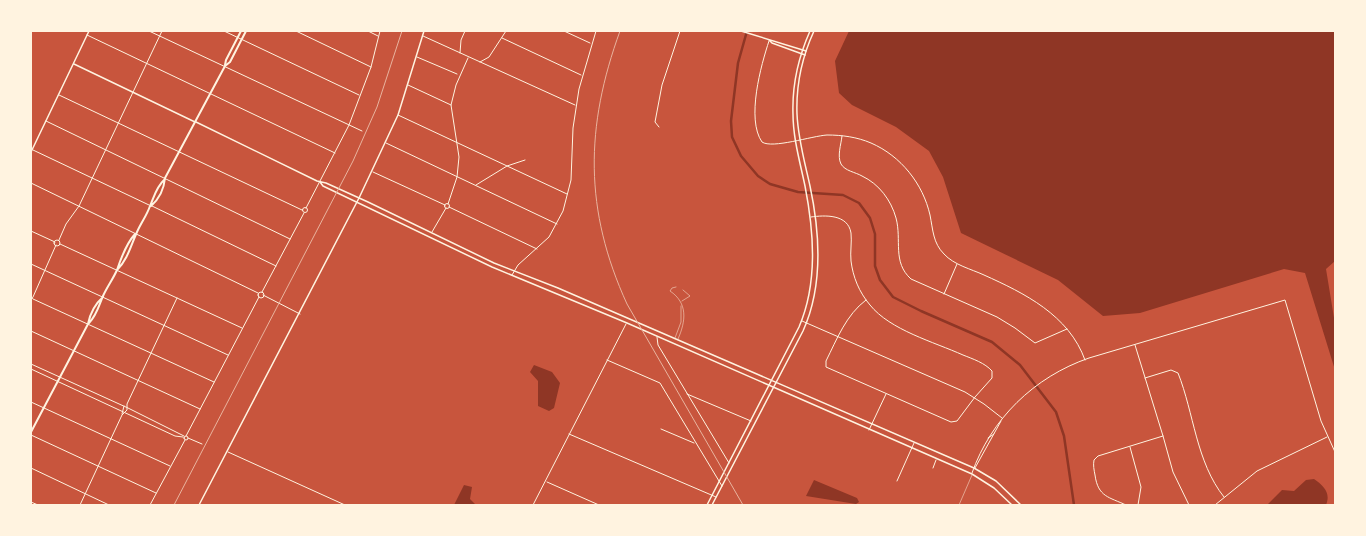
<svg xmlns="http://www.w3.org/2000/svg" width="1366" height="536" font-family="Cabin,sans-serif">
  <rect width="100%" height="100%" fill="#c8553d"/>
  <path fill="#8f3625" d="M849,31H1335V261L1326,269L1335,324V370L1305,273L1284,269L1140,313L1103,316L1058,280L961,233L943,177L929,151L896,127L852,105L839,93L835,61Z
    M534,365L552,372L560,383L554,408L549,411L538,406V381L530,372Z
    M1314,479C1324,486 1331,493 1326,505H1267L1282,490L1294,491L1306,480Z
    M814,480L857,498L859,502L856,504L806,496Z
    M464,485L472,487L470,499L476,505H454Z"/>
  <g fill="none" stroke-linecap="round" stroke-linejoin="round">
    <path stroke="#8f3625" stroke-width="2.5" d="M747,31L738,63L731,121L732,137L741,156L758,176L770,184L798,192L843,195L859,203L870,218L875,234V266L880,280L893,297L921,311L992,342L1020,365L1056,412L1064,436L1074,505"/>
    <path stroke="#fff3e0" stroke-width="0.5" d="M676,287L672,288L670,291C688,303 686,321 678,339
      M682,301L690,296L683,290
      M675,338L681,322V306
      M959,505L972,475"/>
    <path stroke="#fff3e0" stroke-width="1" d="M149,31L362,131
      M224,31L359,95
      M296,31L371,67
      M368,31L378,36
      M564,31L590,43
      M87,35L335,153
      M423,36L575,105
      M502,38L581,75
      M769,41C761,65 746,119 762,142C772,149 812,136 827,135C842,135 857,137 871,143C901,156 923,184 930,215C933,230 933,243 944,254C954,265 971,269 984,275C1024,293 1069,315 1085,360
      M460,53L461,40L465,31
      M417,57L457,74
      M480,62L489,57L506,31
      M408,85L451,105
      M59,95L302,210
      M398,115L567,194
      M46,121L290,239
      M659,127L655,122L662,85L680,31
      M842,136C841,145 837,156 841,164C845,171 855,172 862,176C879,184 891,200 896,218C902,240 892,262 911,279L997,317L1015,328L1035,343L1067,329
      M386,143L557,224
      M33,150L149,205
      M373,172L445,205
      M31,183L258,293
      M476,185L507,166L525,160
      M444.5 206a2.5 2.5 0 1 1 5 0a2.5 2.5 0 1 1-5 0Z
      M448,204L457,177L459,157L451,105L456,85L468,58
      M152,206L276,266
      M449,207L537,249
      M302.5 210a2.5 2.5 0 1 1 5 0a2.5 2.5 0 1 1-5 0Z
      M306,208L349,125L371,67L380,31
      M811,217C825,215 848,214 851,233C852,242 850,252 851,261C853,277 859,292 870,305C890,330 934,342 963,355C973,359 985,363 992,371V378L975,397L957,421L951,422L826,367V361C837,339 846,315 866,300
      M31,231L55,242
      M432,232L446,208
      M59,240L66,224L79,206L162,31
      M54 243a3 3 0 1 1 6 0a3 3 0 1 1-6 0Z
      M60,244L242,328
      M31,264L228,355
      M512,275L518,265L549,237L563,211L571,180L573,128L579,89L596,31
      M262,292L304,213
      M258 295a3 3 0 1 1 6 0a3 3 0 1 1-6 0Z
      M944,294L957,264
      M263,295L300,314
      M31,297L33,298L31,299
      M33,297L56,245
      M33,299L214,382
      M802,321L965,392L984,404L1002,418
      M31,331L200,409
      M657,337L658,345L729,463
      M1135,345L1163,436L1173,472L1189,505
      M607,360L660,383L722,486
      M31,364L128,408L184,436
      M31,369L175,436L183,437
      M1145,378L1171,370L1178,373C1194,413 1196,462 1224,497
      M687,394L751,421
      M31,402L170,466
      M122,414L124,406
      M661,429L694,443
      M869,430L886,394
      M569,434L716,497
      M31,435L156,493
      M184 438a2 2 0 1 1 4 0a2 2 0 1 1-4 0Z
      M186,436L259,297
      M188,438L202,444
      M988,438L994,434
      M1130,447L1141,487L1138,505
      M228,452L345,505
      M31,468L109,505
      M933,468L936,460
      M975,468L1001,421
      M972,473C991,419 1034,377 1089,358L1285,300L1321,421L1335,452
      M897,481L914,443
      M547,482L599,505
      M31,502L38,505
      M80,505L122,415L127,410V404L177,298
      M150,505L185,440
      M533,505L626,324
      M1126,505C1109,497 1098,497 1095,475C1094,470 1093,465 1094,460L1098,456L1163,436
      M1215,505L1257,471L1327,437"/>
    <path stroke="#fff3e0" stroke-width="1.5" d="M741,31L806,51
      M769,40L772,43L805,55
      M74,64L195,122
      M31,152L89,31
      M359,198L398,115L424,31"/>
    <path stroke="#fff3e0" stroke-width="1.5" d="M196,122L317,181L326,183L368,202L494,263L558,288L974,468L996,481L1021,505
      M320,182L323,186L492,267L627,323L972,474L994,488L1012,505
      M199,505L359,198
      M707,505L799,327C818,283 814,232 805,186C800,162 793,138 793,114C792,85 798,58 810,31
      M712,505L803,331C823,287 820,233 810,186C805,163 798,139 797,114C796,86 802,57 814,31"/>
    <path stroke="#fff3e0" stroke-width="2" d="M225,65L226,60L241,31
      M151,206C159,199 164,189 165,178L225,66L230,62L246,31
      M117,270C128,259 131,245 137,232C141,223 147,215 150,206C154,197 156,187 165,179
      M89,323C97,315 99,305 103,296C107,287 113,279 117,270C121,258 126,244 135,234
      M31,432L88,324C90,314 95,304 103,297"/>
    <path stroke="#e9b49f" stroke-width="1" d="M620,31C585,127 584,210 627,304L743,505
      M174,505L353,161L377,107L402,31"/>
  </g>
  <rect width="1366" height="536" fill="none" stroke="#fff3e0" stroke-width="64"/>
</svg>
